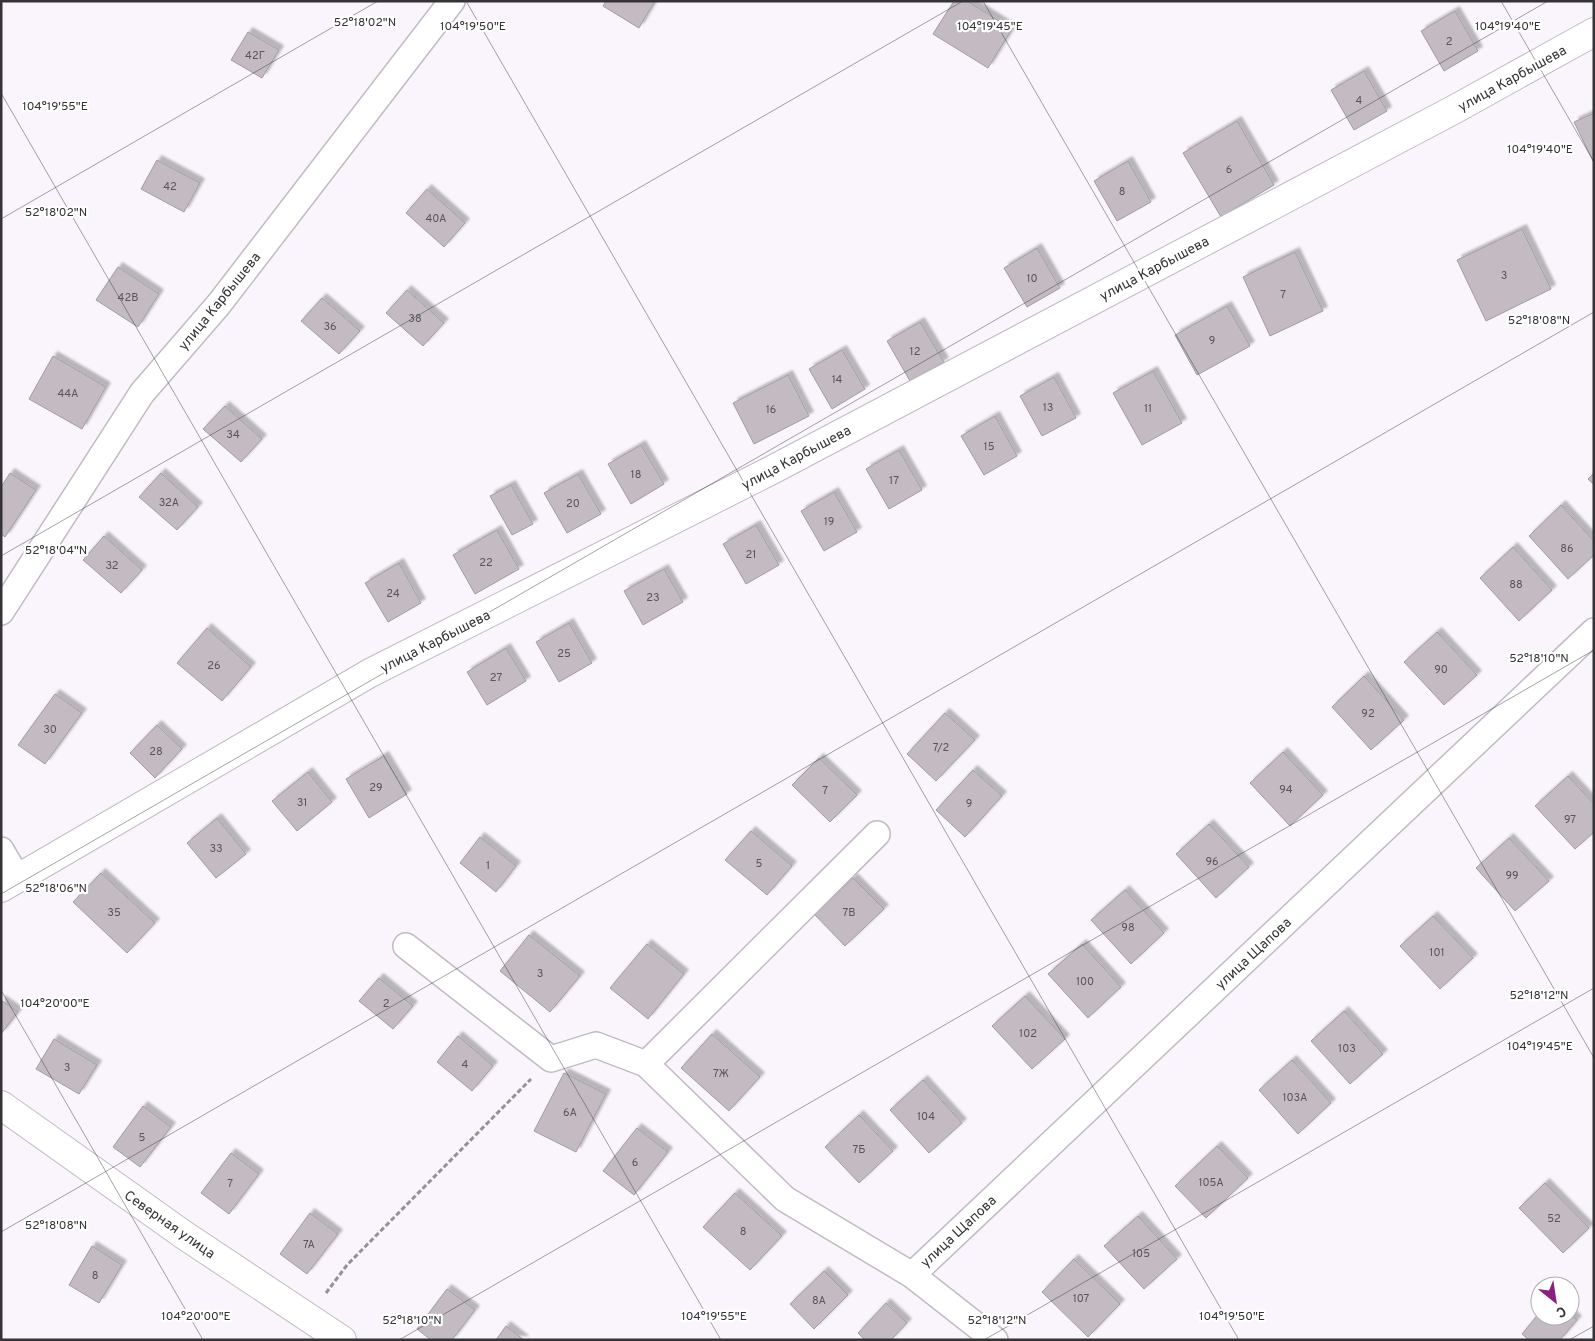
<svg xmlns="http://www.w3.org/2000/svg" width="1595" height="1341" font-family="Overpass,sans-serif">
  <defs>
    <filter id="shadow"><feDropShadow dx="4.5" dy="-4.5" stdDeviation="1" flood-color="#0004"/></filter>
  </defs>
  <rect width="100%" height="100%" fill="#faf5fd"/>
  <path fill="#c3bbc1" stroke="#a29ba0" filter="url(#shadow)" d="M606,1H655L639,28L603,6Z
    M954,1H967L1012,29L988,68L933,34Z
    M1455,11L1478,51L1444,71L1421,31Z
    M248,32L279,50L262,78L231,60Z
    M1364,71L1387,111L1354,130L1331,90Z
    M1594,113V163L1574,122Z
    M1237,121L1274,185L1221,217L1183,153Z
    M157,160L200,183L184,212L141,189Z
    M1128,161L1151,202L1117,221L1094,181Z
    M427,189L465,223L444,247L406,213Z
    M1522,229L1551,289L1486,321L1457,260Z
    M1037,248L1060,288L1027,307L1004,268Z
    M1295,252L1323,311L1270,336L1243,277Z
    M118,267L159,294L138,327L96,300Z
    M407,290L444,323L423,346L386,313Z
    M322,298L360,331L339,354L301,321Z
    M1227,306L1250,346L1197,375L1175,335Z
    M920,322L944,362L910,381L887,341Z
    M842,350L865,389L832,409L809,369Z
    M53,356L106,387L82,429L29,399Z
    M1153,371L1182,423L1142,445L1113,393Z
    M788,375L809,416L754,444L733,403Z
    M1054,377L1076,418L1042,436L1020,396Z
    M225,406L262,439L241,462L203,429Z
    M995,416L1017,456L984,475L961,436Z
    M641,445L664,484L631,504L608,464Z
    M899,450L922,490L889,509L866,469Z
    M10,473L36,490L5,537L1,534V487Z
    M161,473L198,507L177,530L139,497Z
    M1594,473V485L1588,479Z
    M578,474L601,514L567,533L544,493Z
    M511,485L533,524L512,535L490,496Z
    M834,492L857,532L824,551L801,511Z
    M1561,505L1594,541V555L1568,579L1529,536Z
    M756,525L779,565L746,584L723,544Z
    M497,530L519,569L475,594L453,555Z
    M104,536L142,570L121,593L83,560Z
    M1513,547L1552,590L1519,621L1480,578Z
    M399,563L421,603L388,622L365,583Z
    M664,569L683,602L643,625L624,591Z
    M569,623L592,663L559,682L536,642Z
    M207,628L251,667L222,701L177,663Z
    M1437,632L1477,675L1444,705L1404,662Z
    M506,648L526,681L487,705L467,672Z
    M1364,676L1404,720L1371,750L1332,707Z
    M55,694L82,713L45,764L18,745Z
    M945,713L975,740L936,781L907,754Z
    M157,725L182,749L155,778L130,753Z
    M1283,752L1323,795L1290,826L1250,783Z
    M384,756L407,794L369,818L346,779Z
    M819,758L857,795L830,822L792,785Z
    M973,770L1002,796L965,837L936,810Z
    M308,772L332,802L297,831L272,801Z
    M1568,776L1594,804V832L1575,849L1535,806Z
    M217,818L246,854L216,878L187,843Z
    M1209,824L1249,867L1216,898L1176,854Z
    M751,831L792,866L767,895L725,860Z
    M480,837L516,866L496,892L460,863Z
    M1509,838L1549,881L1515,911L1476,868Z
    M101,873L155,923L127,953L73,902Z
    M853,878L884,909L845,946L815,915Z
    M1125,890L1164,933L1131,964L1091,920Z
    M1433,916L1473,958L1440,989L1400,946Z
    M529,935L580,976L550,1012L500,971Z
    M647,944L684,974L648,1019L610,988Z
    M1082,944L1121,987L1088,1018L1048,974Z
    M379,978L413,1006L393,1029L359,1001Z
    M1025,996L1065,1039L1032,1069L992,1026Z
    M1,1000L18,1012L1,1034Z
    M1344,1011L1383,1054L1350,1084L1311,1041Z
    M712,1034L760,1077L729,1111L681,1068Z
    M458,1036L493,1066L472,1091L437,1062Z
    M54,1039L97,1065L79,1094L36,1069Z
    M1292,1060L1331,1103L1298,1134L1259,1090Z
    M564,1073L606,1094L576,1152L534,1131Z
    M923,1080L962,1123L929,1153L890,1110Z
    M143,1106L171,1127L140,1167L113,1147Z
    M859,1115L893,1151L859,1183L825,1147Z
    M637,1128L668,1152L634,1195L603,1171Z
    M1217,1146L1248,1178L1206,1218L1175,1186Z
    M231,1153L259,1174L229,1214L201,1193Z
    M1545,1183L1589,1228L1563,1253L1519,1208Z
    M735,1193L782,1236L750,1270L703,1227Z
    M310,1213L338,1234L307,1274L280,1254Z
    M1138,1216L1177,1259L1144,1289L1104,1246Z
    M92,1246L122,1265L99,1303L69,1285Z
    M1074,1259L1120,1304L1088,1337L1042,1292Z
    M824,1271L848,1295L814,1329L790,1304Z
    M447,1289L475,1310L452,1340H431L417,1329Z
    M886,1303L907,1323L891,1340H865L858,1333Z
    M1540,1312V1316H1570V1314L1577,1320L1560,1340H1529L1522,1334Z
    M506,1326L524,1340H496Z"/>
  <g fill="none" stroke-linecap="round" stroke-linejoin="round">
    <defs>
      <path id="minor" d="M1,612L142,393L219,304L452,1
        M1,850L18,879
        M406,946L551,1059L596,1045L646,1064L785,1199L912,1275L995,1340
        M646,1064L877,834
        M912,1275L1594,631"/>
      <path id="secondary" d="M1,888L370,673L770,471L1457,108L1594,32
        M1,1105L184,1235L342,1340"/>
    </defs>
    <use href="#minor" stroke="#c0bbc3" stroke-width="28"/>
    <use href="#secondary" stroke="#c0bbc3" stroke-width="30"/>
    <path stroke="#959297" stroke-width="3" stroke-dasharray="5 2.5" stroke-linecap="butt" d="M326,1293L347,1265L531,1079"/>
    <use href="#minor" stroke="#fff" stroke-width="25"/>
    <use href="#secondary" stroke="#fff" stroke-width="28"/>
  </g>
  <path fill="none" stroke="#353336" stroke-width="1" stroke-opacity="0.45" d="M466,1L1239,1340M983,1L1594,1058M1501,1L1594,162M1,93L721,1340M1,219L378,1M1,556L963,1M1,894L1548,1M1,990L203,1340M1,1232L1594,312M399,1340L1594,650M984,1340L1594,988M1569,1340L1594,1326"/>
  <g text-anchor="middle" stroke-width="4.5" stroke-linejoin="round" paint-order="stroke">
    <g font-size="11" fill="#585559">
      <text x="1449" y="45">2</text>
      <text x="255" y="59">42Г</text>
      <text x="1359" y="104">4</text>
      <text x="1229" y="173">6</text>
      <text x="170" y="190">42</text>
      <text x="1122" y="195">8</text>
      <text x="436" y="222">40А</text>
      <text x="1504" y="279">3</text>
      <text x="1032" y="282">10</text>
      <text x="1283" y="298">7</text>
      <text x="128" y="301">42В</text>
      <text x="415" y="322">38</text>
      <text x="330" y="330">36</text>
      <text x="1212" y="344">9</text>
      <text x="915" y="355">12</text>
      <text x="837" y="383">14</text>
      <text x="68" y="397">44А</text>
      <text x="1048" y="411">13</text>
      <text x="1148" y="412">11</text>
      <text x="771" y="413">16</text>
      <text x="233" y="438">34</text>
      <text x="989" y="450">15</text>
      <text x="636" y="478">18</text>
      <text x="894" y="484">17</text>
      <text x="169" y="506">32А</text>
      <text x="573" y="507">20</text>
      <text x="829" y="525">19</text>
      <text x="1567" y="552">86</text>
      <text x="751" y="558">21</text>
      <text x="486" y="566">22</text>
      <text x="112" y="569">32</text>
      <text x="1516" y="588">88</text>
      <text x="393" y="597">24</text>
      <text x="653" y="601">23</text>
      <text x="564" y="657">25</text>
      <text x="214" y="669">26</text>
      <text x="1441" y="673">90</text>
      <text x="496" y="681">27</text>
      <text x="1368" y="717">92</text>
      <text x="50" y="733">30</text>
      <text x="941" y="751">7/2</text>
      <text x="156" y="755">28</text>
      <text x="376" y="791">29</text>
      <text x="1286" y="793">94</text>
      <text x="825" y="794">7</text>
      <text x="302" y="806">31</text>
      <text x="969" y="807">9</text>
      <text x="1570" y="823">97</text>
      <text x="216" y="852">33</text>
      <text x="1212" y="865">96</text>
      <text x="759" y="867">5</text>
      <text x="488" y="869">1</text>
      <text x="1512" y="879">99</text>
      <text x="114" y="916">35</text>
      <text x="849" y="916">7В</text>
      <text x="1128" y="931">98</text>
      <text x="1437" y="956">101</text>
      <text x="540" y="977">3</text>
      <text x="1085" y="985">100</text>
      <text x="386" y="1007">2</text>
      <text x="1028" y="1037">102</text>
      <text x="1347" y="1052">103</text>
      <text x="465" y="1068">4</text>
      <text x="67" y="1071">3</text>
      <text x="721" y="1077">7Ж</text>
      <text x="1295" y="1101">103А</text>
      <text x="570" y="1116">6А</text>
      <text x="926" y="1120">104</text>
      <text x="142" y="1141">5</text>
      <text x="859" y="1153">7Б</text>
      <text x="635" y="1166">6</text>
      <text x="1211" y="1186">105А</text>
      <text x="230" y="1187">7</text>
      <text x="1554" y="1222">52</text>
      <text x="743" y="1235">8</text>
      <text x="309" y="1248">7А</text>
      <text x="1141" y="1257">105</text>
      <text x="95" y="1279">8</text>
      <text x="1081" y="1302">107</text>
      <text x="819" y="1304">8А</text>
    </g>
    <g font-size="14" fill="#353336" stroke="#fff">
      <text transform="translate(1512 78) rotate(-29)" y="5">улица Карбышева</text>
      <text transform="translate(1154 268) rotate(-28)" y="5">улица Карбышева</text>
      <text transform="translate(219 301) rotate(-51)" y="5">улица Карбышева</text>
      <text transform="translate(796 457) rotate(-28)" y="5">улица Карбышева</text>
      <text transform="translate(435 641) rotate(-27)" y="5">улица Карбышева</text>
      <text transform="translate(1253 953) rotate(-43)" y="5">улица Щапова</text>
      <text transform="translate(170 1224) rotate(35)" y="5">Северная улица</text>
      <text transform="translate(958 1231) rotate(-43)" y="5">улица Щапова</text>
    </g>
  </g>
  <g font-size="12" text-anchor="middle" fill="#353336" stroke="#fff" stroke-width="4.5" stroke-linejoin="round" paint-order="stroke">
    <text x="365" y="26">52°18'02"N</text>
    <text x="990" y="30">104°19'45"E</text>
    <text x="473" y="30">104°19'50"E</text>
    <text x="1508" y="30">104°19'40"E</text>
    <text x="55" y="110">104°19'55"E</text>
    <text x="1540" y="153">104°19'40"E</text>
    <text x="56" y="216">52°18'02"N</text>
    <text x="1539" y="324">52°18'08"N</text>
    <text x="56" y="554">52°18'04"N</text>
    <text x="1539" y="662">52°18'10"N</text>
    <text x="56" y="892">52°18'06"N</text>
    <text x="1539" y="999">52°18'12"N</text>
    <text x="55" y="1007">104°20'00"E</text>
    <text x="1540" y="1050">104°19'45"E</text>
    <text x="56" y="1229">52°18'08"N</text>
    <text x="196" y="1320">104°20'00"E</text>
    <text x="714" y="1320">104°19'55"E</text>
    <text x="1232" y="1320">104°19'50"E</text>
    <text x="412" y="1324">52°18'10"N</text>
    <text x="997" y="1324">52°18'12"N</text>
  </g>
  <rect width="1595" height="1341" fill="none" stroke="#353336" stroke-width="5"/>
  <g transform="translate(1555 1301) rotate(150)"><circle r="24" fill="#ffffff" stroke="#aeadaf"/>
  <path d="M0-4L9 19L0 12L-9 19Z" fill="#891e83"/>
  <text y="-8" font-size="14" font-weight="bold" text-anchor="middle" fill="#353336">С</text>
  </g>
</svg>
